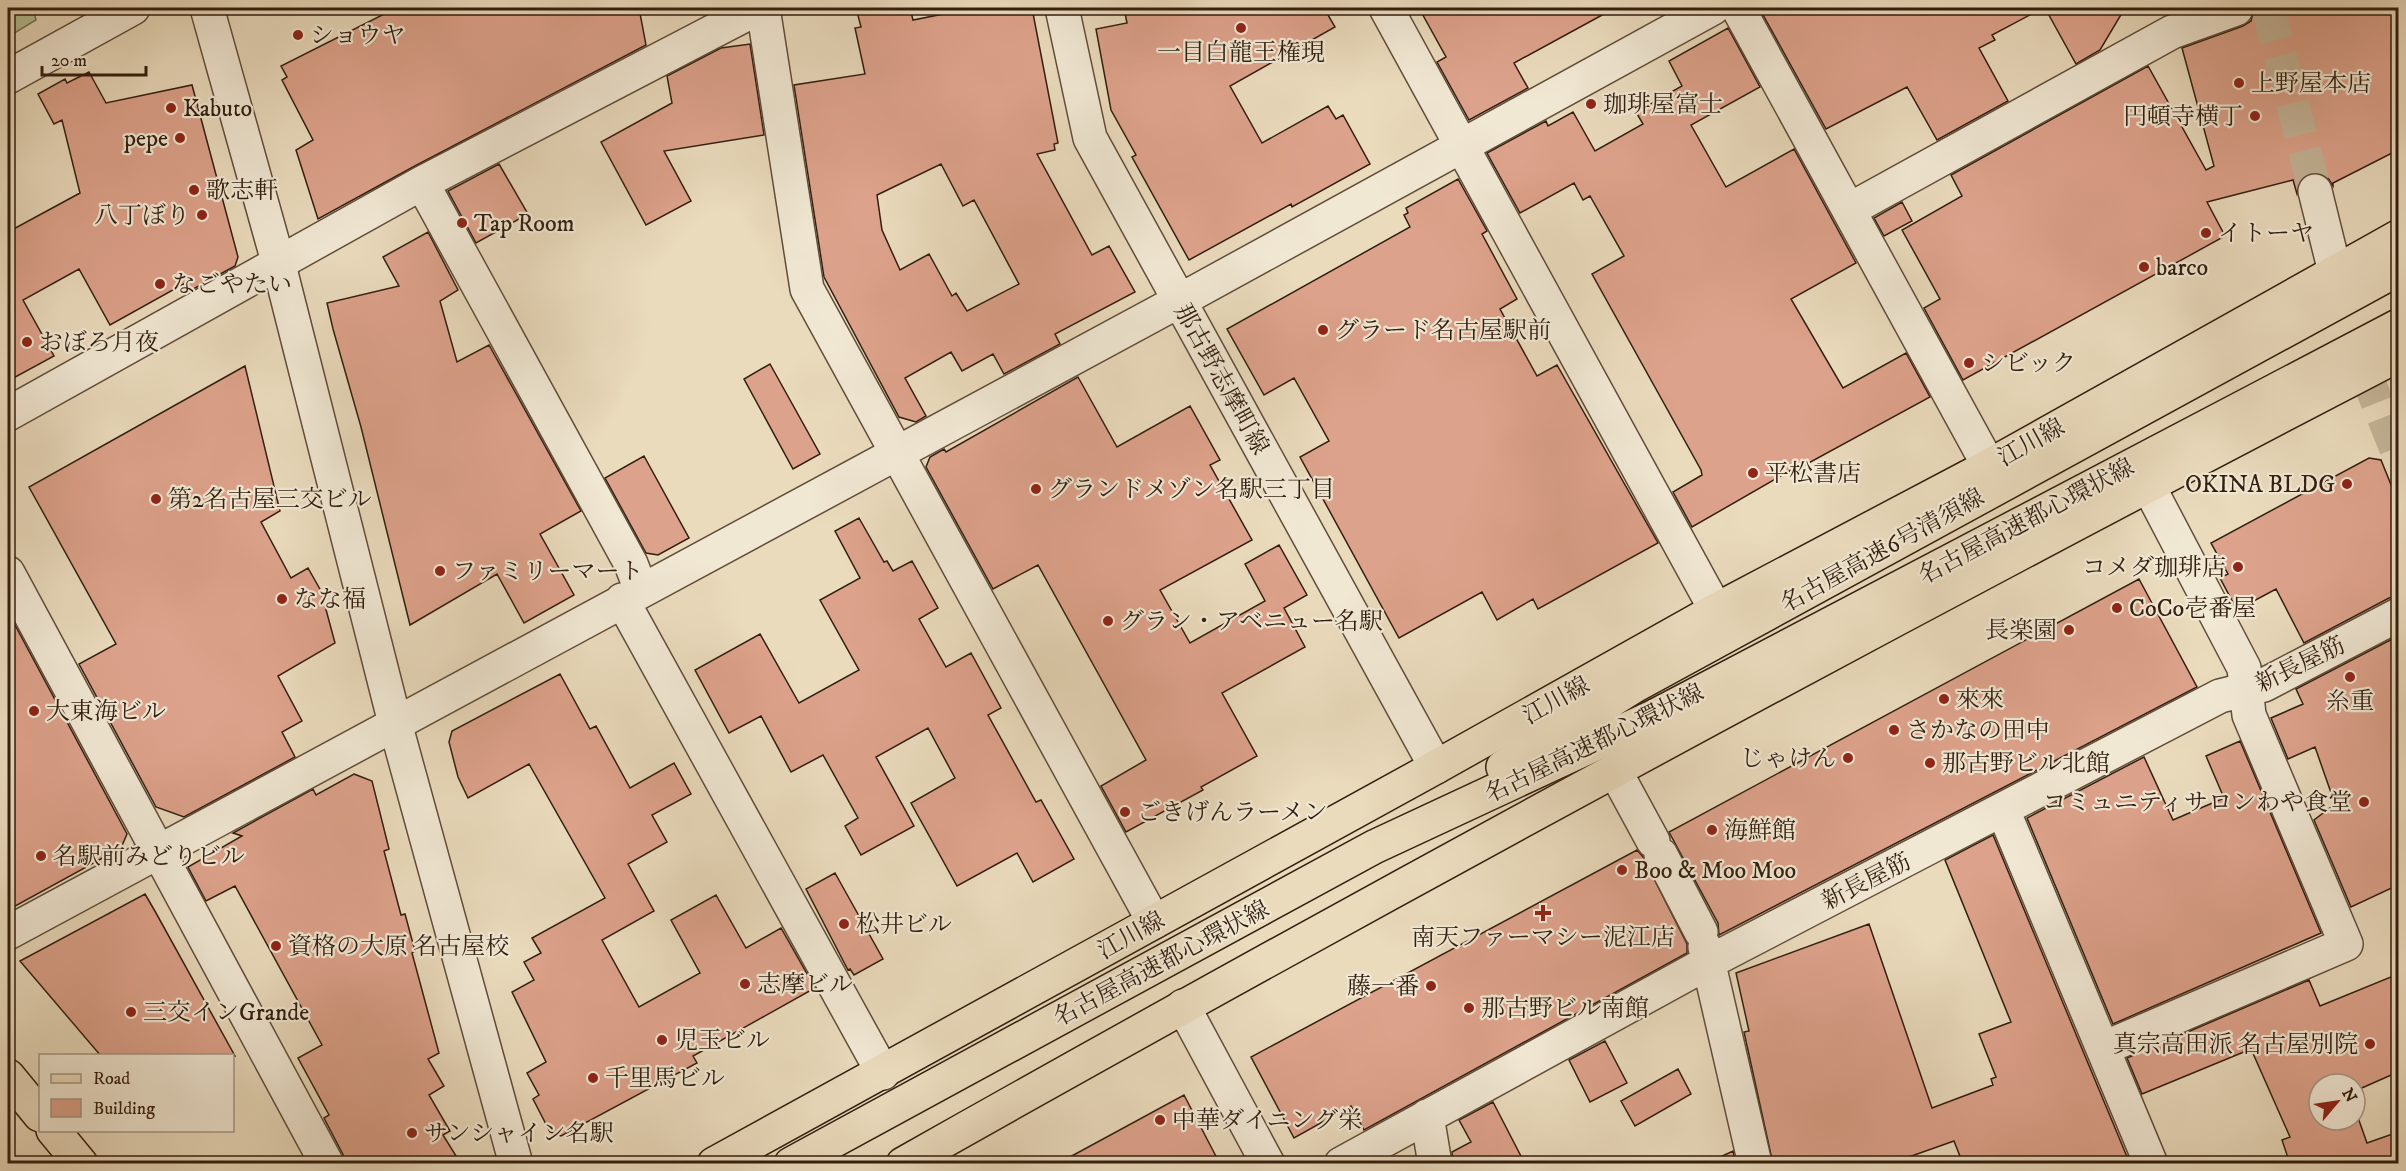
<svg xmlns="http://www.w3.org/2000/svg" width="2406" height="1171" font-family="'IM FELL DW Pica','Noto Serif JP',serif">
  <rect width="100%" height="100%" fill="#eadbbd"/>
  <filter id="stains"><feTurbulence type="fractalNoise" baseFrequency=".00333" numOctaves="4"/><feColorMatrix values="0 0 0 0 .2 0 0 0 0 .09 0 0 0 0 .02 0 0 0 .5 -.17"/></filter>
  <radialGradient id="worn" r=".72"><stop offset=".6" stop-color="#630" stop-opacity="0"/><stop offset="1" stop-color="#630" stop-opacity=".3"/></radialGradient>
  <path fill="#b6c092" stroke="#746f50" stroke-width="1.5" d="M8,8H33L36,20L8,37Z"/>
  <path fill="#dda28b" stroke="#321e0f" stroke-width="1.5" fill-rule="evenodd" d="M396,8H639L646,45L413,167L318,219L296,150L313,140L282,80L287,77L281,66Z
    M856,8H910L913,20L973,8H1032L1058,143L1054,144L1055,150L1037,154L1092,255L1109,246L1135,292L1055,334L1060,344L1004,374L993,354L962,371L951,352L905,378L926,416L916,422L899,417L824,277L794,85L865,74L855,28L861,27ZM941,164L963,206L974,200L1019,284L967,311L956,293L952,296L929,254L900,270L882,230L877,195Z
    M1124,8H1324L1335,27L1230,86L1262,143L1328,106L1336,119L1343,115L1370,164L1292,207L1291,204L1189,260L1132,157L1136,155L1111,110L1096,29L1127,23Z
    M1419,8H1615L1514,63L1528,88L1469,120L1437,62L1446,57Z
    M1764,8H2043L1992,35L1995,40L1979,48L2008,101L1937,140L1907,87L1826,129L1762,13Z
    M2045,8H2125L2100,50L2076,64Z
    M2254,8H2392L2398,29V150L2333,183V186L2328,178L2321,173H2311L2302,178L2297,194L2293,180L2207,202L2225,236L1963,380L1924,308L1940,299L1902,230L1962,196L1951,175L2148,66L2206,170L2214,166L2182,48L2243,26L2251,21Z
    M1728,28L1760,87L1691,125L1726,187L1794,149L1856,263L1791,299L1843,388L1906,353L1930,397L1794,471L1793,469L1692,527L1673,492L1702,475L1701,470L1592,274L1624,256L1590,196L1583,200L1574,183L1520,213L1487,153L1546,121L1548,126L1573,112L1595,151L1643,124L1636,112L1682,86L1669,61Z
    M750,44L764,135L664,151L691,201L646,225L601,142L672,103L667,76L721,48Z
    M89,72L106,103L192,85L238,257L235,266L204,283L190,291L187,282L110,325L79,269L23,300L54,356L8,381V232L80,193L62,120L54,124L38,94L65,79L67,83Z
    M499,164L528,214L476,243L448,191Z
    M1458,179L1487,231L1482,234L1517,299L1500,309L1537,376L1557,365L1658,543L1538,609L1533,599L1497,620L1482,592L1399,638L1300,457L1329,441L1294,378L1264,395L1227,329L1410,227L1404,215L1408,213L1406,208Z
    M1902,202L1912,221L1884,236L1874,218Z
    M428,232L458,290L440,301L457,362L489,345L581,511L540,534L574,595L524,623L497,574L410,625L361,427L333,329L327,303L399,286L383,257Z
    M770,364L820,454L793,469L744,379Z
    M245,366L280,511L261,522L291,578L308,568L321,591L335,643L278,676L302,721L282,732L295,757L184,817L156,807L79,664L116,644L29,487Z
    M1078,377L1117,447L1190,406L1220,460L1210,465L1252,540L1160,590L1190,643L1265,601L1245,564L1279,545L1307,595L1284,608L1305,647L1222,693L1257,756L1201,787L1203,790L1126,832L1101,786L1146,760L1038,565L993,589L926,467L930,457L944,449L946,452Z
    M644,456L689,538L658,555L646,553L605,478Z
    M2369,458L2381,460L2398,502V596L2389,598L2304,643L2276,589L2237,610L2220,578L2228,574L2211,543Z
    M859,518L884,562L887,561L893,571L912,561L938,608L919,619L946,667L971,653L1001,708L988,715L1036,802L1041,800L1074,859L1033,882L1017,853L957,886L911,803L955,778L928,728L876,757L914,826L861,855L845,826L858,818L823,755L791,772L761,716L729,733L695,670L760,634L799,703L859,670L820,600L860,578L835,531Z
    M2139,579L2197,687L1719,935L1718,923L1669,832Z
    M8,612L127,834L121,848L8,910Z
    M2398,636V885L2351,907L2314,820L2335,804L2315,747L2288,759L2271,718L2303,704L2296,689Z
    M560,674L590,729L596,726L630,788L674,763L691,794L652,815L667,842L628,864L654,911L602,940L639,1007L700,973L671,920L716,895L746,948L781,928L815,988L693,1056L697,1063L561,1136L550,1132L533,1099L539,1095L527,1073L546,1062L512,992L534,980L524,962L541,953L532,938L605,898L529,764L468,798L458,777L449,742L452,731Z
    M2240,741L2321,933L2113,1024L2027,818L2144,757L2173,820L2224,798L2206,756Z
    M354,774L372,781L389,849L384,851L401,915L405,914L415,951L412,953L439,1053L428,1059L444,1086L429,1095L450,1131L443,1135L461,1164H348L324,1118L329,1115L298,1058L322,1045L235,886L206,901L188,867L242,836L233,833L313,789L316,795Z
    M1993,835L2130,1164H1963L1954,1141L1889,1164H1773L1744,1032L1749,1031L1736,973L1869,924L1932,1108L1993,1085L1991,1079L1996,1077L1979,1034L2011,1022L1945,860Z
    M1637,850L1643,857L1687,944V953L1364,1130L1351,1106L1294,1138L1251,1057Z
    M835,873L883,959L854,975L850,969L848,970L806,889Z
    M145,894L156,913L235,1056H101L20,961Z
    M2398,974V1072L2355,1091V1084H2319V1120H2355V1109L2367,1143L2398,1132V1164H2290L2282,1140L2290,1137L2251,1049L2142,1094L2127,1058L2309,980L2320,1006Z
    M1605,1041L1627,1083L1590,1102L1569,1060Z
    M1678,1069L1691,1094L1635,1126L1621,1101Z
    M1184,1095L1220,1164H1057Z
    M1493,1102L1525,1164H1453L1452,1152L1471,1142L1459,1120Z
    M1733,1151L1736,1164H1705Z"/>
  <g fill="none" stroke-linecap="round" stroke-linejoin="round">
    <path stroke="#c5b59a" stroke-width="33" stroke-dasharray="33 16" stroke-linecap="butt" d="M2268,8L2315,191
      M2365,372L2398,454"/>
    <defs>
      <path id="minor" d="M763,8L807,289L1154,922
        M1386,8L1716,610
        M1738,8L1989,466
        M8,77L133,8
        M422,183L631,564L641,590
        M2315,191L2335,272
        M1849,210L2172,32L2236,9
        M8,414L422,183L758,8
        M8,573L327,1164
        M622,600L883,1073
        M1615,771L1653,841
        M2003,810L2151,1164
        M1661,855L1701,932
        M8,933L1179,301
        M1705,947L1755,1164
        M1183,1006L1268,1164
        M2104,1048L2346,944L2249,715L2244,668L2149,487
        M1427,1116L1435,1164
        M1341,1164L1709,962L2220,696L2264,685L2398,615"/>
      <path id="tertiary" d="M207,8L279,265L395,723L516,1164
        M1062,8L1090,138L1436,767
        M1179,301L1713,8"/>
      <path id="primary" d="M8,1076L40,1115
        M53,1130L81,1164
        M714,1164L1436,767L1716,610L1989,466L2398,237
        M903,1164C1397,885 1896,616 2398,355"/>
      <path id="motorway" d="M1503,767L1636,685L2398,269
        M791,1164L1374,847L1651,718L2398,326"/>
    </defs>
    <use href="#minor" stroke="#604d3a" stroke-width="36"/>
    <use href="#tertiary" stroke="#604d3a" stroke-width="36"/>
    <use href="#primary" stroke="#321e0f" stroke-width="36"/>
    <use href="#motorway" stroke="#321e0f" stroke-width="36"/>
    <use href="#minor" stroke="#f1e8d4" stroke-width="33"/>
    <use href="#tertiary" stroke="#f1e8d4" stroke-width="33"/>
    <use href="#primary" stroke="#eadbbd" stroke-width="33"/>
    <use href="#motorway" stroke="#eadbbd" stroke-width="33"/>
  </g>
  <g fill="#8f2418" stroke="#f1e8d4" stroke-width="2">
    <circle cx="1241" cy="28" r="6"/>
    <circle cx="298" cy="35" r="6"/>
    <circle cx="2239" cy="83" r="6"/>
    <circle cx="1591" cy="104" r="6"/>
    <circle cx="171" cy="108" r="6"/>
    <circle cx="2255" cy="116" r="6"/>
    <circle cx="180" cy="138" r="6"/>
    <circle cx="194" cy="190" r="6"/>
    <circle cx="202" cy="215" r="6"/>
    <circle cx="462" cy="223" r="6"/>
    <circle cx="2206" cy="233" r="6"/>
    <circle cx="2144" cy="267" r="6"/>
    <circle cx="160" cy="284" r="6"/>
    <circle cx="1323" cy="330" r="6"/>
    <circle cx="27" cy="342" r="6"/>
    <circle cx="1969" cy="363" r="6"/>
    <circle cx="1753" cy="473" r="6"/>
    <circle cx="2347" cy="484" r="6"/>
    <circle cx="1036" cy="489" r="6"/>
    <circle cx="156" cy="499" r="6"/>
    <circle cx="2238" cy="567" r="6"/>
    <circle cx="440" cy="571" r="6"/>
    <circle cx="282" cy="599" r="6"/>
    <circle cx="2117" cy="608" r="6"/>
    <circle cx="1108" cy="621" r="6"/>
    <circle cx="2069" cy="630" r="6"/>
    <circle cx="2350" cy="677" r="6"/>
    <circle cx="1944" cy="699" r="6"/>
    <circle cx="34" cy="711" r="6"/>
    <circle cx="1894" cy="730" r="6"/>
    <circle cx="1848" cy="758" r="6"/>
    <circle cx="1930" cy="763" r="6"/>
    <circle cx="2364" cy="802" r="6"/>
    <circle cx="1125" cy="812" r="6"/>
    <circle cx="1712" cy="830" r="6"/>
    <circle cx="41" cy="856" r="6"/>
    <circle cx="1622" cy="870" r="6"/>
    <path d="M1540 904h6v6h6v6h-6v6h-6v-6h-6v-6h6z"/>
    <circle cx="844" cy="924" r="6"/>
    <circle cx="276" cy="946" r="6"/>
    <circle cx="745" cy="984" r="6"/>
    <circle cx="1431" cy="986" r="6"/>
    <circle cx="1469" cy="1008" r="6"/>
    <circle cx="131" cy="1012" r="6"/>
    <circle cx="662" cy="1040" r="6"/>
    <circle cx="2370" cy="1044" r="6"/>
    <circle cx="593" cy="1078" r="6"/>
    <circle cx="1160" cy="1120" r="6"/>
    <circle cx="412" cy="1133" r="6"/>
  </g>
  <g text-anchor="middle" stroke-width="4.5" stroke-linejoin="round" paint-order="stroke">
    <g font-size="24" fill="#321e0f" stroke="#f1e8d4" text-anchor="start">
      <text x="310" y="43">ショウヤ</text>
      <text x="1241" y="60" text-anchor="middle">一目白龍王権現</text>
      <text x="2251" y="91">上野屋本店</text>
      <text x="1603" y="112">珈琲屋富士</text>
      <text x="183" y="116">Kabuto</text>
      <text x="2243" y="124" text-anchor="end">円頓寺横丁</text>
      <text x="168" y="146" text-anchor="end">pepe</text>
      <text x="206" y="198">歌志軒</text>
      <text x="190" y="223" text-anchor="end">八丁ぼり</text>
      <text x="474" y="231">Tap Room</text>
      <text x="2218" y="241">イトーヤ</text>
      <text x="2156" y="275">barco</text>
      <text x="172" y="292">なごやたい</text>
      <text x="1335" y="338">グラード名古屋駅前</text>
      <text x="39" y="350">おぼろ月夜</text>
      <text x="1981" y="371">シビック</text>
      <text x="1765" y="481">平松書店</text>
      <text x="2335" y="492" text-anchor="end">OKINA BLDG</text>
      <text x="1048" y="497">グランドメゾン名駅三丁目</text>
      <text x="168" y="507">第2名古屋三交ビル</text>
      <text x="2226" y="575" text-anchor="end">コメダ珈琲店</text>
      <text x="452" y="579">ファミリーマート</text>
      <text x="294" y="607">なな福</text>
      <text x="2129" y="616">CoCo壱番屋</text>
      <text x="1120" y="629">グラン・アベニュー名駅</text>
      <text x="2057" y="638" text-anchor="end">長楽園</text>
      <text x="1956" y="707">來來</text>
      <text x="2350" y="709" text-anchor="middle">糸重</text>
      <text x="46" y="719">大東海ビル</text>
      <text x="1906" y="738">さかなの田中</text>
      <text x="1836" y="766" text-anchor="end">じゃけん</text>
      <text x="1942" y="771">那古野ビル北館</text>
      <text x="2352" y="810" text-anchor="end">コミュニティサロンわや食堂</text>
      <text x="1137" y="820">ごきげんラーメン</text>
      <text x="1724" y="838">海鮮館</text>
      <text x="53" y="864">名駅前みどりビル</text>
      <text x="1634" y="878">Boo &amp; Moo Moo</text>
      <text x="856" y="932">松井ビル</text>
      <text x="1543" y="945" text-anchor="middle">南天ファーマシー泥江店</text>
      <text x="288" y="954">資格の大原 名古屋校</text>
      <text x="757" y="992">志摩ビル</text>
      <text x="1419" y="994" text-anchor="end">藤一番</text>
      <text x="1481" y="1016">那古野ビル南館</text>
      <text x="143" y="1020">三交インGrande</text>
      <text x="674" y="1048">児玉ビル</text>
      <text x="2358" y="1052" text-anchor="end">真宗高田派 名古屋別院</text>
      <text x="605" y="1086">千里馬ビル</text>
      <text x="1172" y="1128">中華ダイニング栄</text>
      <text x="424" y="1141">サンシャイン名駅</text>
    </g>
    <g font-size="24" fill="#321e0f" stroke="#f1e8d4">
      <text transform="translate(1222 379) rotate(61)" y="8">那古野志摩町線</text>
      <text transform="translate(2031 442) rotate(-29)" y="8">江川線</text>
      <text transform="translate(2026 521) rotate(-28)" y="8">名古屋高速都心環状線</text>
      <text transform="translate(1882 550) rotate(-29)" y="8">名古屋高速6号清須線</text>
      <text transform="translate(2300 664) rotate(-26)" y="8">新長屋筋</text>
      <text transform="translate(1556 700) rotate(-29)" y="8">江川線</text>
      <text transform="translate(1594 743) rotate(-26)" y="8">名古屋高速都心環状線</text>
      <text transform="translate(1866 881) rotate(-27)" y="8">新長屋筋</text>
      <text transform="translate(1131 935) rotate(-29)" y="8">江川線</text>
      <text transform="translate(1161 963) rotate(-28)" y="8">名古屋高速都心環状線</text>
    </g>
  </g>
  <rect width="2406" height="1171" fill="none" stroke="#eadbbd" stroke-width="30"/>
  <rect x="9" y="9" width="2388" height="1153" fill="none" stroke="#321e0f" stroke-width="3"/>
  <rect x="15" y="15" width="2376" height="1141" fill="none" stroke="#321e0f" stroke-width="1.5"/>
  <rect x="39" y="1054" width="195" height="78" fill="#f1e8d4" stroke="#a59785" stroke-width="1.5"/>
  <rect x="51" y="1074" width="30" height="9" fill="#eadbbd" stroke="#a59785" stroke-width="1.5"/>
  <text x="93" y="1084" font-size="18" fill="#321e0f">Road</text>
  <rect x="51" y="1099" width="30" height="18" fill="#dda28b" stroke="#a59785" stroke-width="1.5"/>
  <text x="93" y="1114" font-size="18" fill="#321e0f">Building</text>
  <g transform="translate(2337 1102) rotate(61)"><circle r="28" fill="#f1e8d4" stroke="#a59785" stroke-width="1.5"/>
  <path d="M0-4.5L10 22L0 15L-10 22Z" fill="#8f2418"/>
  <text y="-9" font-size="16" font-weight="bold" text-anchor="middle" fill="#321e0f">N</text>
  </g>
  <path d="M42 66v9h104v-9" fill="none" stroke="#321e0f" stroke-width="3"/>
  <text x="51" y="66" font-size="18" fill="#321e0f" stroke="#f1e8d4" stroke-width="4.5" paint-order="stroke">20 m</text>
  <rect width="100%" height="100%" filter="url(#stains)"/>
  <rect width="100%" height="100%" fill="url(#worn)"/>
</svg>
